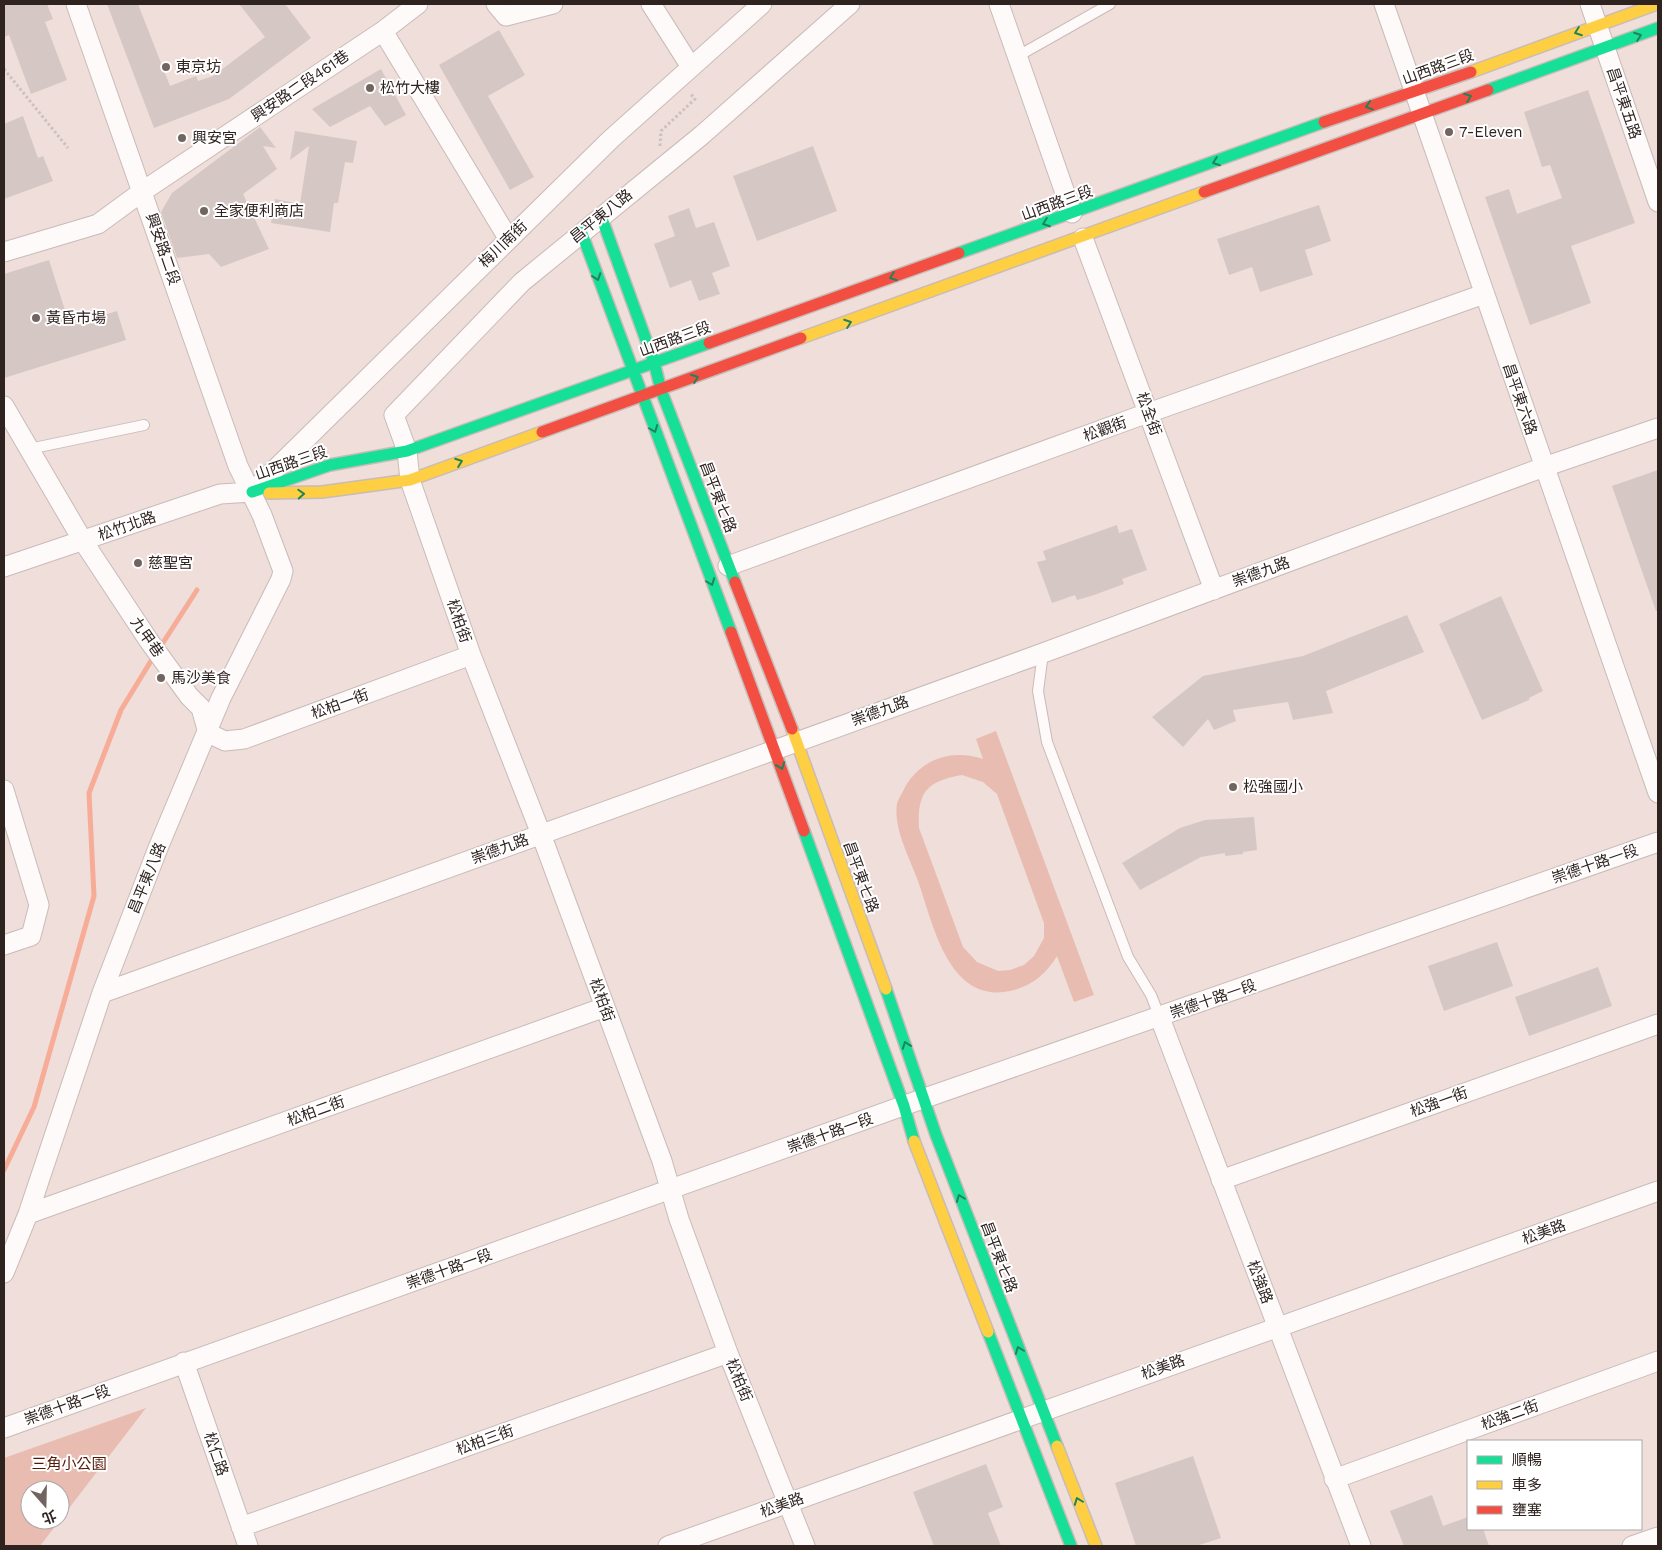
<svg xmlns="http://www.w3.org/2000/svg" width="1662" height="1550" font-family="'Work Sans','Noto Sans TC',sans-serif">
  <rect width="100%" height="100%" fill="#efded9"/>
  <path fill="#e8bcb0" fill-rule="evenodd" d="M996,731L1094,995L1074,1002L1057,956C1045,975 1032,986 1010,991C948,1004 933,923 918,881C910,859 893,828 897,804C898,799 903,792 905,787C922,758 953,749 983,759L976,739ZM962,775L983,782L997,794L1044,923V938L1034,956L1024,965L1010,970L998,971L977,962L963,947L919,828C917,792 927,781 962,775Z
    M146,1408L40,1546H4V1458ZM30,1490H60V1520H30Z"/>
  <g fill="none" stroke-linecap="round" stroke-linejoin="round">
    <path stroke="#f7ac98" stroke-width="5" d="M159,649L197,590
      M4,1170L34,1107L94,896L89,793L121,710L154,656"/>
  </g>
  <path fill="#d5c8c4" d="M4,4H47L53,19L45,22L67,80L31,94L9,35L4,37Z
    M107,4H138L170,86L196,76L198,81L213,76L265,37L239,4H285L311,38L229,99L154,128Z
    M499,30L525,75L488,96L534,177L510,190L439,65Z
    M381,69L406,115L385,126L370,106L330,127L312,109Z
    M1588,90L1635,223L1571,246L1591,303L1530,325L1485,197L1509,189L1517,214L1562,198L1550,165L1542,167L1524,112Z
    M23,116L38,158L43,156L53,181L4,199V124Z
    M260,127L276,148L263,146L277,169L243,194L269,249L221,267L209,254L177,258L161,212L172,193Z
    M295,131L357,141L353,163L345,162L338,203H334L330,232L271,223L275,199L300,204L309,146L290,160Z
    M813,146L837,211L757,241L733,176Z
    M1319,205L1331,241L1305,250L1313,275L1260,292L1252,267L1229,275L1217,239Z
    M689,208L696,228L714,222L730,266L712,273L720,294L699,301L691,280L670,288L654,244L675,236L668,216Z
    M49,260L70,326L117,311L126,340L4,378V274Z
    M1658,470V611H1656L1612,486Z
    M1117,525L1119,533L1132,529L1147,570L1122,579L1124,584L1094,595L1077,600L1075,595L1052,603L1037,562L1046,560L1043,551Z
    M1501,596L1543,691L1529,698V700L1482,720L1439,624Z
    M1407,615L1424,652L1326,691L1333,713L1293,720L1288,702L1233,710L1236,721L1214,730L1208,719L1183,747L1152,717L1203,676L1303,656Z
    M1254,817L1257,850L1243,852V854L1225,856V853L1201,857L1140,890L1122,863L1180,828L1205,820Z
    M1497,942L1513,986L1444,1011L1428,966Z
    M1598,967L1612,1006L1529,1036L1515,997Z
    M1193,1456L1221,1538L1196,1546H1136L1115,1483Z
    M986,1464L1003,1507L988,1513L1001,1546H934L913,1492Z
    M1432,1495L1443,1526L1468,1517V1529H1483L1489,1546H1404L1390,1511Z"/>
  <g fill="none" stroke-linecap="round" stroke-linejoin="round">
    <defs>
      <path id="lane" d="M1018,56L1110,4
        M29,449L144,425
        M1043,653L1038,691L1047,742L1128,957L1151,995L1160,1018"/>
      <path id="street" d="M496,4L506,16L553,4
        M651,4L691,67
        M999,4L1072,213
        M1384,4L1658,793
        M1590,4L1658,202
        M383,31L508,238
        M1083,238L1214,590
        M4,252L98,224L143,191L383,31L418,4
        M4,406L83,541L149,641L189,696L201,708L208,733L225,741L244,739L471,655
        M256,488L611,139L762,4
        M728,566L1134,418L1484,294
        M4,567L220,494L252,492
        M4,790L39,905L31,936L4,945
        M102,993L1043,653L1544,467L1658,428
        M1160,1018L1361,1546
        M1221,1180L1658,1024
        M28,1214L605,1007
        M4,1273L28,1214L102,993L158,848L221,698L281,579L283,571L262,515L238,466L76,4
        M184,1362L248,1546
        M4,1428L925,1098L1658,842
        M1334,1479L1658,1361
        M241,1527L728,1353
        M668,1546L1658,1191
        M805,1546L728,1353L679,1219L662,1161L541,834L471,655L410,480L407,451L394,415L522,282L702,135L850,4
        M1632,1546L1658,1537"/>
      <path id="fast" d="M1488,90L1658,28
        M601,216L654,362L661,390L735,582
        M581,231L731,632
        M959,253L1324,122
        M252,492L330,465L407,451L709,343
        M804,831L904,1106L914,1141
        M886,989L936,1135L1057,1446
        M988,1332L1071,1546"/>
      <path id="slow" d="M1471,72L1657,4
        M801,338L1204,192
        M269,493L322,492L410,480L542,432
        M792,729L886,989
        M914,1141L988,1332
        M1057,1446L1096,1546"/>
      <path id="jam" d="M1324,122L1471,72
        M1204,192L1488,90
        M709,343L959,253
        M542,432L801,338
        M735,582L792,729
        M731,632L804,831"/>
    </defs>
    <use href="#lane" stroke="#c9bbb8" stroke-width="12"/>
    <use href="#street" stroke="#c9bbb8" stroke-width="21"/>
    <use href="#fast" stroke="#c9bbb8" stroke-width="14"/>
    <use href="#slow" stroke="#c9bbb8" stroke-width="14"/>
    <use href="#jam" stroke="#c9bbb8" stroke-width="14"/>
    <path stroke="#c9c2c0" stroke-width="3" stroke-dasharray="2.5 2.5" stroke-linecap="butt" d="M4,69L68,148
      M660,146L661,131L695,99L690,93"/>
    <use href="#lane" stroke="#fdfaf9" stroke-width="10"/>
    <use href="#street" stroke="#fdfaf9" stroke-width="19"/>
    <use href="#fast" stroke="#16e098" stroke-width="11"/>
    <use href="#slow" stroke="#ffcf43" stroke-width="11"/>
    <use href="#jam" stroke="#f24e42" stroke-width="11"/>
  </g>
  <defs><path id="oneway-chevron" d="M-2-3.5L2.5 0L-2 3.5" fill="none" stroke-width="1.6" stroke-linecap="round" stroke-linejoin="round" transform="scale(1.25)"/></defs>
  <g stroke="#22825c">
    <use href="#oneway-chevron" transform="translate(1578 32) rotate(160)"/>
    <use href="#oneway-chevron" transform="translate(1638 36) rotate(-20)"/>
    <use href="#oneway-chevron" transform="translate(1468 97) rotate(-20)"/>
    <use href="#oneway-chevron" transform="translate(1369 106) rotate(162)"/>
    <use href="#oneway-chevron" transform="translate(1216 162) rotate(160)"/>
    <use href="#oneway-chevron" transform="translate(1046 223) rotate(160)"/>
    <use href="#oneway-chevron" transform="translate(597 277) rotate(70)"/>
    <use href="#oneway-chevron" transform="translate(893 277) rotate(160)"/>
    <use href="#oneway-chevron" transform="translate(848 323) rotate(-20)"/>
    <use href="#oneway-chevron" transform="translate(695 378) rotate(-20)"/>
    <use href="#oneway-chevron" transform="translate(654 429) rotate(69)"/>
    <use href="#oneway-chevron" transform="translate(459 462) rotate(-20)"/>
    <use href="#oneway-chevron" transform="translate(301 494) rotate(-3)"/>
    <use href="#oneway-chevron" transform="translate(711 582) rotate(69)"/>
    <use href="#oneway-chevron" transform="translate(781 766) rotate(70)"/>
    <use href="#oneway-chevron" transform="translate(906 1045) rotate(-110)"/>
    <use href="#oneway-chevron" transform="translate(960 1198) rotate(-111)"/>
    <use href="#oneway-chevron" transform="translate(1019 1350) rotate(-111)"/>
    <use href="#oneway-chevron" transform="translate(1078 1501) rotate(-111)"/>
  </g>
  <g fill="#726461" stroke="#fff" stroke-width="2">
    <circle cx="166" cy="67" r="5"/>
    <circle cx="370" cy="88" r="5"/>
    <circle cx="1449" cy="132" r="5"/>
    <circle cx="182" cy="138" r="5"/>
    <circle cx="204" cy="211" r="5"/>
    <circle cx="36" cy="318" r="5"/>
    <circle cx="138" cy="563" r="5"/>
    <circle cx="161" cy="678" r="5"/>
    <circle cx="1233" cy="787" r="5"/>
  </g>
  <g text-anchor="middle" stroke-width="4" stroke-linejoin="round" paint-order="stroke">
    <g font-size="15" fill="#2f2320" stroke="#fff" text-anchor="start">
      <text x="176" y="72">東京坊</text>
      <text x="380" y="93">松竹大樓</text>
      <text x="1459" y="137">7-Eleven</text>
      <text x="192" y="143">興安宮</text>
      <text x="214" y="216">全家便利商店</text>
      <text x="46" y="323">黃昏市場</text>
      <text x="148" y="568">慈聖宮</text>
      <text x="171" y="683">馬沙美食</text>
      <text x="1243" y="792">松強國小</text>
    </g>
    <g font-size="15" fill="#2f2320" stroke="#fff">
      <text transform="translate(1438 67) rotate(-20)" y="5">山西路三段</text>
      <text transform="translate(300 86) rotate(-34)" y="5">興安路二段461巷</text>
      <text transform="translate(1624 103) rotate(71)" y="5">昌平東五路</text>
      <text transform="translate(1057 203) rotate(-20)" y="5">山西路三段</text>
      <text transform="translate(601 216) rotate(-39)" y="5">昌平東八路</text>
      <text transform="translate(503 244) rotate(-44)" y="5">梅川南街</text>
      <text transform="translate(163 249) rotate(71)" y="5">興安路二段</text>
      <text transform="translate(675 339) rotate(-20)" y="5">山西路三段</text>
      <text transform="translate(1520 399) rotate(71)" y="5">昌平東六路</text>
      <text transform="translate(1149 414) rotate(70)" y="5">松全街</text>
      <text transform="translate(1105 429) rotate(-20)" y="5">松觀街</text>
      <text transform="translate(291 463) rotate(-19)" y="5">山西路三段</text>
      <text transform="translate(718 497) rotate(69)" y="5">昌平東七路</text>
      <text transform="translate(127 526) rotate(-19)" y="5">松竹北路</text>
      <text transform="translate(1261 572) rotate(-20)" y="5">崇德九路</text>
      <text transform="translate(459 621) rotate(71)" y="5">松柏街</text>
      <text transform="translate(147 637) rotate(55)" y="5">九甲巷</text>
      <text transform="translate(340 704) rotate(-20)" y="5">松柏一街</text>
      <text transform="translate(880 711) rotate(-20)" y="5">崇德九路</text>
      <text transform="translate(500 849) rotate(-20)" y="5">崇德九路</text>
      <text transform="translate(1595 864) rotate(-19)" y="5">崇德十路一段</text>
      <text transform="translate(861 877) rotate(70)" y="5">昌平東七路</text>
      <text transform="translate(147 878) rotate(-68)" y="5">昌平東八路</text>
      <text transform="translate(1213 999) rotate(-19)" y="5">崇德十路一段</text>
      <text transform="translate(602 1000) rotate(70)" y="5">松柏街</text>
      <text transform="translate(1439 1102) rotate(-20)" y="5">松強一街</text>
      <text transform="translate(316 1111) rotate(-20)" y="5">松柏二街</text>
      <text transform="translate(830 1133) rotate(-20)" y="5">崇德十路一段</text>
      <text transform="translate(1544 1232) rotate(-20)" y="5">松美路</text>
      <text transform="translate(999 1257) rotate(69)" y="5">昌平東七路</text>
      <text transform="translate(449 1269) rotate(-20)" y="5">崇德十路一段</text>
      <text transform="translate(1260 1282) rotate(69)" y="5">松強路</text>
      <text transform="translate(1163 1367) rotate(-20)" y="5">松美路</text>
      <text transform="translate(739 1380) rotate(68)" y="5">松柏街</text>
      <text transform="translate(67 1405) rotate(-20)" y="5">崇德十路一段</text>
      <text transform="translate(1510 1415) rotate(-20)" y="5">松強二街</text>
      <text transform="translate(485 1440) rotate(-20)" y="5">松柏三街</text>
      <text transform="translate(216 1454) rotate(71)" y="5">松仁路</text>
      <text transform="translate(782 1505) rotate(-20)" y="5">松美路</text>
    </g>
    <g font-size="15" fill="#551808" stroke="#fff">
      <text x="69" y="1469">三角小公園</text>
    </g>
  </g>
  <rect width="1662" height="1550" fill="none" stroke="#2f2320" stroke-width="10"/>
  <rect x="1467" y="1440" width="175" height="90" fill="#ffffff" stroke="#aca7a6"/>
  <rect x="1477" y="1456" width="25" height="8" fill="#16e098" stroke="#aca7a6"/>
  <text x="1512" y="1465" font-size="15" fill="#2f2320">順暢</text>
  <rect x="1477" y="1481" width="25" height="8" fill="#ffcf43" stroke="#aca7a6"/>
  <text x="1512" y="1490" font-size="15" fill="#2f2320">車多</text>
  <rect x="1477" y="1506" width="25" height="8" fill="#f24e42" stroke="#aca7a6"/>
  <text x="1512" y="1515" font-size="15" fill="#2f2320">壅塞</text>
  <g transform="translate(45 1505) rotate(160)"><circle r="24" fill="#ffffff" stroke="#aca7a6"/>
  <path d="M0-4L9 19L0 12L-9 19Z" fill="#726461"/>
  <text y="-8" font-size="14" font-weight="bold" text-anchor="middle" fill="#2f2320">北</text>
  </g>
</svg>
